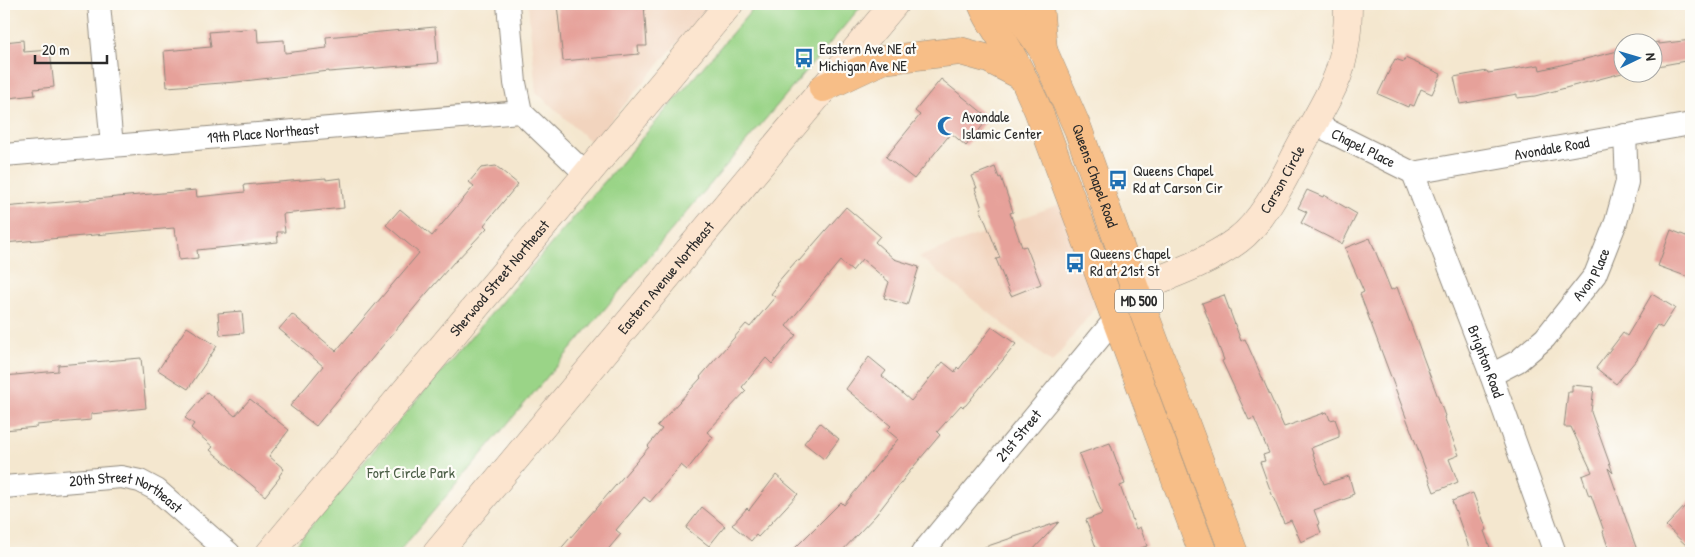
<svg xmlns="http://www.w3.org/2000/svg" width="1695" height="557" font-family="'Patrick Hand',sans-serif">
  <rect width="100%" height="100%" fill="#fdfcf7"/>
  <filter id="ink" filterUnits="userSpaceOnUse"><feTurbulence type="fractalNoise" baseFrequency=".02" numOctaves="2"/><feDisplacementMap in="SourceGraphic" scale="10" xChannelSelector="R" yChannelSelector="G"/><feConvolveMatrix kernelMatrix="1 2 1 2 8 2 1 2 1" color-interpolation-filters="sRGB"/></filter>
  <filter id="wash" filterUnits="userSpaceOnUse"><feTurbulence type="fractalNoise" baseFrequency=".0096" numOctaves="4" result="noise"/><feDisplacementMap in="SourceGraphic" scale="20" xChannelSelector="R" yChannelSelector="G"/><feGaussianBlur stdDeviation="1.12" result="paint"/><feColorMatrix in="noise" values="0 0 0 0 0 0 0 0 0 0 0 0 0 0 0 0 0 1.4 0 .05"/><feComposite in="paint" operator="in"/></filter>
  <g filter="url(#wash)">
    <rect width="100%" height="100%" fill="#f4e7cf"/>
    <path fill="#f2d4be" d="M528,4H710L592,143L536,92Z
      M1062,203L1098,304L1052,363L919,257Z"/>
    <path fill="#9ad487" stroke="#628059" d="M757,4H863L398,553H289L375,449Z"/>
    <g id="blocks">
      <path fill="#e6a19a" d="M557,4H644L647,46H638L639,54L563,61Z
        M435,27L438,63L329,72V71L236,82L167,87L164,51L211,47L209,32L257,28L258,42L284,40L285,53L327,48L326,37Z
        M23,40L24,52L50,50L54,87L34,89L35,95L9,98L4,42Z
        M1691,40V60L1652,67V43L1659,42V44Z
        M1622,50V72H1624L1622,73L1535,96L1517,98V94L1460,104L1454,77L1487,71L1488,73L1539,65L1540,70Z
        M1405,58L1441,74L1432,94L1421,89L1414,106L1409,104L1408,107L1378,94L1395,59L1404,62Z
        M941,79L989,118L966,146L951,133L914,179L886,157L920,115L915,111Z
        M496,166L518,184L484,225L487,228L455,262H454L420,301L316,426L290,406L323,366L279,329L292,314L336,351L419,253L386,225L400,209L432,236L474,186L469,182L481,168Z
        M995,167L999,178L1001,177L1013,212L1010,213L1022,247L1026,246L1041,284L1011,296L996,259L1000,258L980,208H982L975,188H977L972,176Z
        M326,178V180L341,178L344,208L283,214L285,232H277L278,242L197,250L198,258L179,260L177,236H175L174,228L4,243V207L196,190L197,197L245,192L244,185Z
        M1307,190L1323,197L1324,195L1357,214L1342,244L1301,223L1307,212L1298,208Z
        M846,207L880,236L875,242L894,259L919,267L907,305L884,298L889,282L862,259L852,271L840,261L786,326L796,335L772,364L766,358L742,387L746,391L707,432L713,437L687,470L681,465L650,502L644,497L616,530L621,534L605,553H557L649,447L648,446L662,429L657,426L701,378L700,377L746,324L750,327L775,297L771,294L778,285L776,284L797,260L799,261Z
        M1671,230L1691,238V278L1658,266Z
        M1370,238L1391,290L1397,287L1445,416L1444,417L1459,455L1449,459L1458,482L1434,492L1360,294L1364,292L1345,248Z
        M1652,294L1675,308L1662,328L1657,325L1637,359L1616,384L1596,368L1623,333L1627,336Z
        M1224,295L1241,341L1245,339L1284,427L1327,412L1330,420L1335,419L1339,430V437L1311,448L1324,484L1349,476L1354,494L1351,495V497L1314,510L1319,523L1318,524L1321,533L1301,542L1291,520L1284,523L1271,492L1260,462L1265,461L1263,455L1269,453L1254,418L1249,420L1222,361L1224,360L1202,303Z
        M242,311L244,333L220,335L218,313Z
        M187,327L217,346L188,389L158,370Z
        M992,327L1016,344L966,405L963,407L961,405L937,432L940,435L914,466L876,515L840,553H790L841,502L844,505L898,439L887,430L891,426L846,389L869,357L886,371L882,376L911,401L943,362L955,372L957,367L959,369Z
        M141,358L146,408L91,414V420L37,425V427L4,430V376L58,371V365Z
        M1572,385L1594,387L1591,412L1613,473L1608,468L1638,553H1610L1603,532L1604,531L1591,495L1589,496L1582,476L1592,472L1571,427H1564L1568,392H1572Z
        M207,392L235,416L250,399L289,430L269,456L284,469L279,476L280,477L265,496L210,450L213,447L191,428L194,424L185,418Z
        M820,423L839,439L824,459L804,443Z
        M1110,443L1125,484L1120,486L1136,529L1140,527L1147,546L1126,553H1098L1086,520L1102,514L1079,454Z
        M776,475L798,494L758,537L756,535L751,541L732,525L747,508L749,510Z
        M1473,493L1487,530L1484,531L1492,553H1471L1452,501Z
        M1691,500V550L1666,526Z
        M702,507L725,526L709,546L686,528Z
        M1059,522L1030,553H977L976,550Z"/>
    </g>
  </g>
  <g filter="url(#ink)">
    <use href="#blocks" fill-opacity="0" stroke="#90897d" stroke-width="1"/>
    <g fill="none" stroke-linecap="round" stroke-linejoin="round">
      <defs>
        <g id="street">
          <path d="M99,4L112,146"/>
          <path d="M508,4L515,83L521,112L586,174"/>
          <path id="s1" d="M1313,123L1413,173"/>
          <path id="s2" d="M4,155L521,112"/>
          <path id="s3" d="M1413,173L1491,375L1555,553"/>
          <path id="s4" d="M1413,173L1691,124"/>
          <path id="s5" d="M1491,375L1518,361L1545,338L1595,275L1616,222L1627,182L1625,135"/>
          <path id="s6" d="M4,487L121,477L140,481L157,490L229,553"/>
          <path id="s7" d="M922,553L1116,318"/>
        </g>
        <g id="secondary">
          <path id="s8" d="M1135,289C1170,275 1207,263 1238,240C1266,219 1286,173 1303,142C1315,121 1329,98 1338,75C1346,52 1348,28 1348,4"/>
          <path id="s9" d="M270,553L729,4"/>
          <path id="s10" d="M437,553L894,4"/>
        </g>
        <g id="primary">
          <path d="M982,4C988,19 997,31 1005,44C1018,65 1028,88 1038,110L1203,553"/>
          <path id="s11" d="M1011,4L1043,50L1078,129L1135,289L1234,553"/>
          <path d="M1039,4L1043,48"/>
          <path d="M823,88L882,60L960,51L989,59L1022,76"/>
        </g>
      </defs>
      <use href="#street" stroke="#90897d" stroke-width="24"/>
      <use href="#secondary" stroke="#90897d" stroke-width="29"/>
      <use href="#primary" stroke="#90897d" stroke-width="29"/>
      <use href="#street" stroke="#fff" stroke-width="22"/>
      <use href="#secondary" stroke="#fce5cf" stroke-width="28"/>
      <use href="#primary" stroke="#f7be87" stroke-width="28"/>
    </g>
  </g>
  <defs>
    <symbol id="bus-bare" viewBox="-9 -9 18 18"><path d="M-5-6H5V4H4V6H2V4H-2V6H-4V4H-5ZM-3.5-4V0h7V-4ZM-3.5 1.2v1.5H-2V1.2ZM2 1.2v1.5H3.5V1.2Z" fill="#1f6fb2" stroke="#fdfcf7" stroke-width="2.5" paint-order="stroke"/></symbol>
    <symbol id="mosque-bare" viewBox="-9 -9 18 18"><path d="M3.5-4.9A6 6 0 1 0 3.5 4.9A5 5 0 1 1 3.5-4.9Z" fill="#1f6fb2" stroke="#fdfcf7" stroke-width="2.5" paint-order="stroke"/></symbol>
  </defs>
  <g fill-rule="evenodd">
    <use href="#bus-bare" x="790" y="44" width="28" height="28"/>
    <use href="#mosque-bare" x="933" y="112" width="28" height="28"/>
    <use href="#bus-bare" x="1104" y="166" width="28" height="28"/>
    <use href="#bus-bare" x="1061" y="249" width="28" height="28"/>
  </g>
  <g text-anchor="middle" stroke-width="4.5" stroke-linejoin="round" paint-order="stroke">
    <rect fill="#fdfcf7" stroke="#6a6a68" stroke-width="1" x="1115" y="289.5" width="48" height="23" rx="4"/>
    <g font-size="14" font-weight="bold" fill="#2b2b2b">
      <text x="1139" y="306">MD 500</text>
    </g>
    <g font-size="15" fill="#2b2b2b" stroke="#fdfcf7" text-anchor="start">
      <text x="819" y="54">Eastern Ave NE at<tspan x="819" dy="17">Michigan Ave NE</tspan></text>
      <text x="962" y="122">Avondale<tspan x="962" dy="17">Islamic Center</tspan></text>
      <text x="1133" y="176">Queens Chapel<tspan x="1133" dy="17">Rd at Carson Cir</tspan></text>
      <text x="1090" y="259">Queens Chapel<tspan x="1090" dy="17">Rd at 21st St</tspan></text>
    </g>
    <g font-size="15" fill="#2b2b2b" stroke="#fdfcf7">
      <text dy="5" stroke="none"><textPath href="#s2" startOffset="260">19th Place Northeast</textPath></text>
      <text dy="5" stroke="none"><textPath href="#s1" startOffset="56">Chapel Place</textPath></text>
      <text dy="5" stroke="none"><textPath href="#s4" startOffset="141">Avondale Road</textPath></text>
      <text dy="5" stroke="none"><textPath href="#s11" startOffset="192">Queens Chapel Road</textPath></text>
      <text dy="5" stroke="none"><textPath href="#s8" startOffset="190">Carson Circle</textPath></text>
      <text dy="5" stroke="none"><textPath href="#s5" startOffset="145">Avon Place</textPath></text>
      <text dy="5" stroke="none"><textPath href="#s9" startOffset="358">Sherwood Street Northeast</textPath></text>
      <text dy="5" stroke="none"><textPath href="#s10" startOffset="358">Eastern Avenue Northeast</textPath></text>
      <text dy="5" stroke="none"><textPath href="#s3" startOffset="202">Brighton Road</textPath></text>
      <text dy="5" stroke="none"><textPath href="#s7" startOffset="152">21st Street</textPath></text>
      <text dy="5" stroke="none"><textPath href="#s6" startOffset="126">20th Street Northeast</textPath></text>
    </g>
    <g font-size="15" fill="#4c5e47" stroke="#fdfcf7">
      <text x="411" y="478">Fort Circle Park</text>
    </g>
  </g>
  <rect width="1695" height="557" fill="none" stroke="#fdfcf7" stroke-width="20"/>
  <g transform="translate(1638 58) rotate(85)"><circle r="24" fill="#fdfcf7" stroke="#a9a8a5"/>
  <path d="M0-4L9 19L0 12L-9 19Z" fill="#1f6fb2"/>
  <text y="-8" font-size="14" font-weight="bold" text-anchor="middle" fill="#2b2b2b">N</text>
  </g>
  <path d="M35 55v8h72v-8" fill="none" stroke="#2b2b2b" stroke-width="2.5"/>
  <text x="42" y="55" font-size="15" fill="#2b2b2b" stroke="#fdfcf7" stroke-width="4" paint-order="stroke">20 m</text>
</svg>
